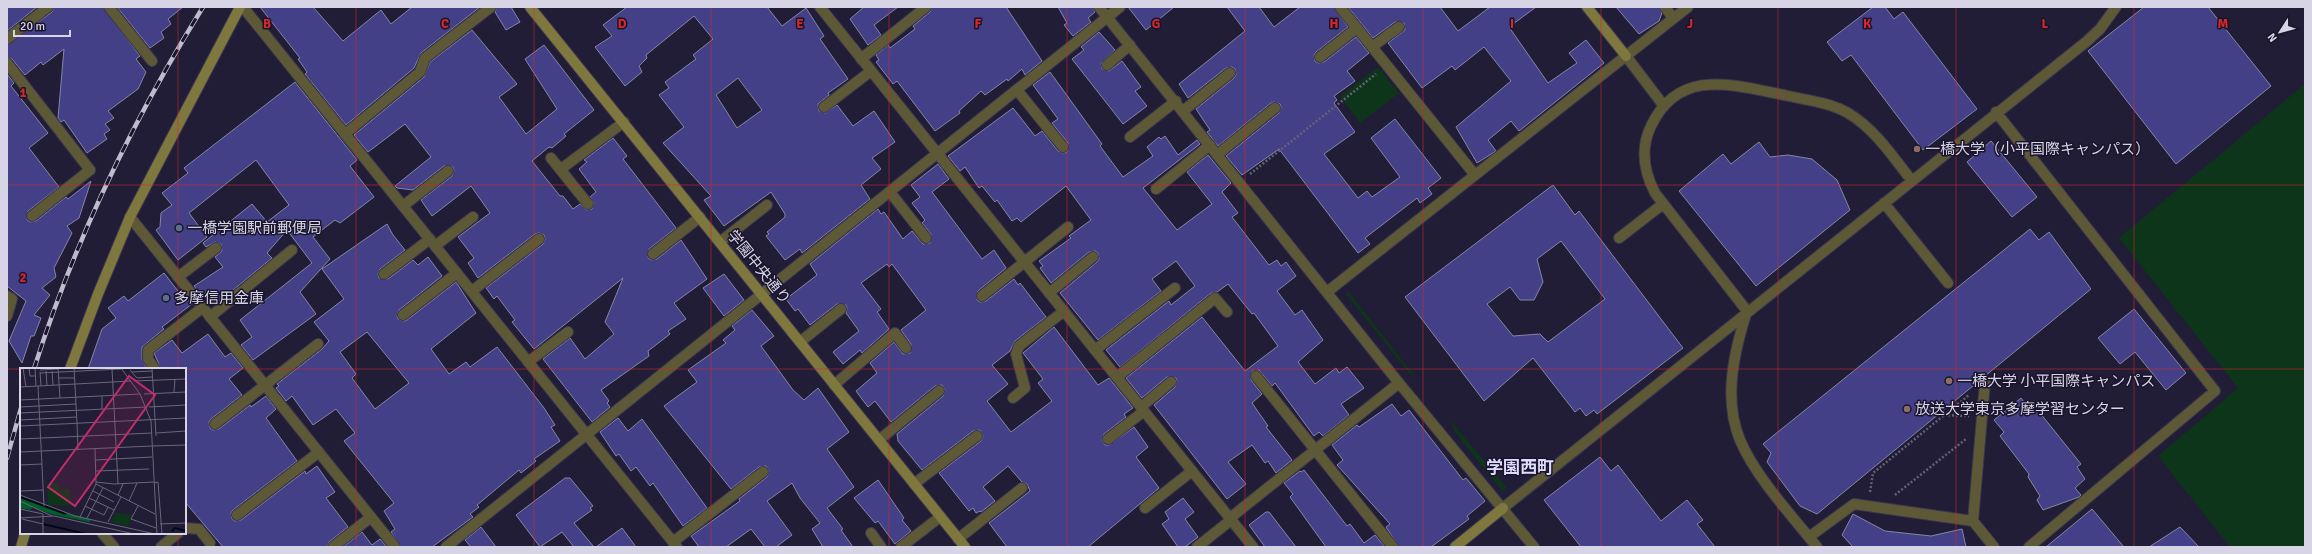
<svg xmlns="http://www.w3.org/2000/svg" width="2312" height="554" font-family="Signika,'Noto Sans JP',sans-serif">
  <rect width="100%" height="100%" fill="#221d36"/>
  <path fill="#0d3519" d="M1378,67L1399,93L1360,123L1340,96Z
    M2305,84V547H2230L2158,456L2238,388L2119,238Z
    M1348,291L1417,379L1409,373L1346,294Z
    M1449,419L1507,488L1502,491L1455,432Z"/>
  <path fill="#444087" stroke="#8586a5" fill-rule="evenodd" d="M7,7H37L7,31Z
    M54,7H103L140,56L136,59L146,72L138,89L108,111L114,118L105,124L110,130L104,134L107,139L87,153L64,120L61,122L58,118L64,49L43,65L41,62L25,75L12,59L7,57V45L52,12Z
    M117,7H183L168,19L171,24L161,32L164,38L150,48Z
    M260,7H313L343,41L381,10L391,24L412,7H480L421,53L414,68L346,125L305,74L307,72L298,59L300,58Z
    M497,7H511L520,22L506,30L495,12Z
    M627,7H767L782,26L806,8L824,36L820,39L848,79L828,93L829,95L818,104L819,111L825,113L837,105L853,126L874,111L895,142L872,158L881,169L861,185L870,199L802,253L800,249L785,260L766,236L769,234L767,232L785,217V214L771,192L724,226L704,200L711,196L663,143L684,127L659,95L669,88L665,82L696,59L693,55L713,39L694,16L646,55L647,58L639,66L642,72L625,86L595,47L612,36L603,25ZM738,78L762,110L737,128L716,95Z
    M864,7H898L874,25L881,35L868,45L850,19Z
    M932,7H1006L1042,61L1025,75L1022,69L1008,81L1007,79L985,95L981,91L959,111L960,113L935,131L897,81L893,84L876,62L879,60L876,55L888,45L890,48L915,29L913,26L930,12Z
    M1058,7H1093L1095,12L1088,18L1091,22L1073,36L1064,25L1067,23Z
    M1128,7H1174L1146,30Z
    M1227,7H1259L1274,27L1300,7H1334L1348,27L1316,52L1314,55L1315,61L1318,63L1324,62L1356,37L1369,53L1347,71L1355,81L1334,96L1337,100L1334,103L1355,132L1324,154L1358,198L1367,191L1372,197L1400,177L1371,138L1395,119L1441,178L1428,188L1432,194L1420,203L1417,198L1365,238L1370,244L1358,253L1279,149L1242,175L1226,156L1279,113L1281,107L1280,104L1274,102L1271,103L1218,146L1207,132L1210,130L1196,109L1234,78L1236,75L1235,69L1232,67L1226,68L1188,98L1179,84L1245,31Z
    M1348,7H1440L1458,31L1490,7H1536L1509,27L1548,83L1577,63L1569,53L1586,40L1604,63L1519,131L1511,121L1488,140L1496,151L1477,163L1456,127L1511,81L1484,47L1455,70L1452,66L1422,88L1388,43L1405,30L1404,23L1395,22L1373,38Z
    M1616,7H1659L1662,13L1659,21L1639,34Z
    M1873,7H1885L1894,19L1903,12L1977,109L1923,150L1851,55L1842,61L1827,42Z
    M2144,7H2208L2271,86L2176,164L2088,51Z
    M472,30L517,84L499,97L526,134L557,109L525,59L544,45L594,110L564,134L566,136L552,148L549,147L532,161L560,196H563L573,209L580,204L586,210L592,209L594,203L590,197L596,192L579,169L587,162L584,160L613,138L627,156L623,159L676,228L649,249L648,258L651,260L657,259L681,240L707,279L674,303L686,319L668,331L670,334L648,351L649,356L601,390L609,401L607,403L610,407L592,422L543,359L570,338L585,359L614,334L605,322L623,278L534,349L512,322L515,320L497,296L494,299L486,288L543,244L545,239L544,235L539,233L535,234L478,278L468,263L474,258L458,237L490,213L471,186L432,216L421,200L452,176L454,170L453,167L444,166L413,190L397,188L395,186L431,157L405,124L368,152L354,135L424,77L430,62Z
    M1099,32L1115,50L1101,63L1102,69L1109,71L1122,61L1141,87L1135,91L1147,106L1123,124L1072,59L1084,50L1081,47Z
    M1050,72L1102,144L1100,146L1123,177L1153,156L1147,147L1159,137L1161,139L1165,136L1178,155L1197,140L1200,144L1143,188L1177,230L1212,204L1187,172L1208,155L1231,183L1222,192L1238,213L1232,217L1269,265L1277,260L1281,266L1286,262L1296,276L1277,291L1295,315L1302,310L1323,340L1298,362L1315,384L1336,368L1339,373L1347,367L1364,388L1341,404L1349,415L1323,436L1319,432L1314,436L1275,383L1272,386L1259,370L1252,371L1251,380L1262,394L1252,403L1268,426L1266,427L1292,460L1276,473L1268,461L1265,463L1252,445L1228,462L1246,484L1227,499L1154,405L1175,387L1177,381L1176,378L1167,377L1142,398L1126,378L1202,317L1245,371L1278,346L1254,313L1252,314L1228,284L1217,292L1211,293L1120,367L1106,350L1169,301L1171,305L1195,286L1176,261L1152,279L1161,291L1098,340L1060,293L1097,262L1099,259L1098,253L1095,251L1089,252L1051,283L1040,268L1043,266L1039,261L1071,238L1069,236L1091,220L1066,186L1021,222L1017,218L1012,221L997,200L995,202L982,186L979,188L965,167L960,171L948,156L1013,108L1035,136L1042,131L1058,151L1064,153L1067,152L1068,143L1052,123L1058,119L1033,85Z
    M7,74L14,83L11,86L48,133L29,148L59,187L28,211L27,220L30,222L36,221L66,197L68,199L91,181L79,218L67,226L72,233L54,268L56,277L42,288L50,295L34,315L41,318L34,336H31L22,363L9,341L26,301L7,286Z
    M295,82L357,160L350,166L374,197L340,223L335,220L313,237L330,259L300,292L316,314L253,360L241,345L252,337L240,320L312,263L287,230L267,253L272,258L215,305L206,293L202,296L194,286L223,267L215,257L222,251L221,244L215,242L206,247L203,243L252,204L267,222L289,205L256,160L189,213L207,237L178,260L156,230L160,227L161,213L172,205L162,193L188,173L184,168Z
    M1991,141L2037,197L2012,217L1967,162Z
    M1759,142L1770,157L1788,155L1812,159L1837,180L1850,210L1756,286L1679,191L1723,154L1731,164Z
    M938,164L949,179L932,192L982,259L994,250L1006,268L978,291L977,300L980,302L986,301L1014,279L1018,285L1020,283L1046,317L1015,341L1010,351L992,365L1008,384L987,401L1011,432L1052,401L1038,383L1043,379L1023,353L1054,327L1098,385L1109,378L1133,408L1124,414L1126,417L1104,434L1102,440L1105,445H1109L1134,427L1148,447L1136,457L1159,488L1088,547H1007L989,523L1030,491L1027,484L1022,482L1008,466L983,487L995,501L981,512L980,511L976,513L973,508L969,511L939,473L981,441L983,436L980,430L973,431L922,470L898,441L897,434L943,396L945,390L942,385L935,386L891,422L875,401L868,407L856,391L877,373L870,363L894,342L903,354L910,353L911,344L901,330L926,310L892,264L889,267L887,264L861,283L881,309L877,312L889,329L862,353L860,350L843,364L833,352L859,331L846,313L847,308L846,305L837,304L810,325L798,309L795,311L786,299L817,275L810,264L878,209L881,214L884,212L903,239L912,231L923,244L930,243L931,234L922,223L925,220L912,203L920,197L911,185Z
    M1553,185L1575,215L1579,211L1683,348L1597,414L1594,410L1586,416L1580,408L1575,412L1533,358L1484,401L1405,297ZM1561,241L1605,299L1548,342L1540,334L1513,336L1487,304L1510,287L1520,300H1534L1543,282L1537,259Z
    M387,224L393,235L405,250L380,269L378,274L379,278L388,279L413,260L418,265L428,257L442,276L399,310L397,316L398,319L404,321L407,320L456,282L476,313L431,349L449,374L466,362L470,367L497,347L544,408L555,425L551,427L560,441L534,459L536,461L521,473L519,470L477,505L479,507L470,514L473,517L432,547H401L391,532L395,529L384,511L394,503L344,441L355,433L336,409L313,425L292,396L286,401L276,388L279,386L277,384L322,349L329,341L314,322L344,299L322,269ZM367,332L409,383L375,409L352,378L356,374L340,352Z
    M2030,229L2039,240L2049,232L2091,289L1817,514L1800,506L1767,462L1771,453L1763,444Z
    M164,273L181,295L183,293L192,304L162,327L164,329L142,347V359L147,369H88L102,329L116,318L108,308L124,296L128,301Z
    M724,274L744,300L724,316L703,288Z
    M2134,309L2186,373L2166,390L2135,352L2120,364L2098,338Z
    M752,310L774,336L761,346L793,390L804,400L818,388L849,432L827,449L854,487L827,508L843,529L841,530L853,547H823L812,529L820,523L800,498L792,483L767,501L792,535L776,547H765L751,529L726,547H699L691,536L740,501L739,499L767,477L769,471L766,466L759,467L731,489L664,406L697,382L688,370L726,343L723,340L735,330L732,326Z
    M208,334L225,357L231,353L243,368L229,379L242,395L211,419L209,422L210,428L213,430L219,429L250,405L251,407L266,396L276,409L266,418L297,461L233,510L231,513L232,519L235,521L241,520L305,471L306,474L317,466L335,492L326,498L348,527L329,542L327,547H223L185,502V369H161L154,353L172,340L182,353Z
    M2021,398L2031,412L2036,408L2081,464L2077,467L2085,479L2075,488L2081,495L2079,497L2043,510L2037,500L2040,496L2028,477L2029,474L2000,436L2004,432L1994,420Z
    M1392,404L1401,416L1409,410L1463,480L1466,478L1485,501L1467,516L1469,519L1431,547H1399L1386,527L1390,524L1337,465L1343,460L1332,445L1357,425L1359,427Z
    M618,418L628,431L642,419L707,508L683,526L653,483L650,486L636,467L631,471L619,454L616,456L600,432Z
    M1600,457L1611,471L1618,465L1661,521L1687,500L1703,520L1697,524L1715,547H1581L1544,500Z
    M1304,470L1347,526L1350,524L1364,543L1375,535L1385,547H1326L1290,497L1293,494L1284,483L1300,471L1301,472Z
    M565,478H570L593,506L590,508L592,510L574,523L594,547H574L562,532L540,547L516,515Z
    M878,480L904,518L902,520L911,531L895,544L878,521L875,523L854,498Z
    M1183,498L1194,512L1185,519L1198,537L1185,547H1178L1162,524L1169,519L1165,512Z
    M2092,509L2124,547H2046Z
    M1266,512H1269L1296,547H1265L1249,525Z
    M1853,514L1885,531L1931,536L1962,529L1966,547H1853L1842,535Z
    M481,527L496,547H471L465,540Z
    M2180,527L2199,547H2149Z
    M622,528L636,547H596Z
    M362,532L372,545L380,539L387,547H343Z"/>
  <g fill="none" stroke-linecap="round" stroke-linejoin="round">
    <defs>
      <path id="lane" d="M109,7L152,61
        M1665,7L1673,18
        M1372,47L1399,27
        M1626,56L1664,106
        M1320,57L1357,28
        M861,59L926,7
        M1107,65L1130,45
        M1017,90L1063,147
        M824,107L871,71
        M1183,111L1230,73
        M1996,112L2215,391L2029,547
        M345,134L420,72L425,58L491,7
        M1130,137L1176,101
        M1218,154L1275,108
        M551,158L588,204
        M561,169L624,122
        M1156,189L1210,145
        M890,192L926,238
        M1884,203L1948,283
        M403,206L448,171
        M32,216L90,170
        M1619,238L1663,204
        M720,242L767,205
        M435,246L473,217
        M653,254L700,217
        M384,274L430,239
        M178,277L216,248
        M472,291L539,239
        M1049,293L1093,257
        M7,296L12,299L7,316
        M982,296L1068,227
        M403,315L457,273
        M210,317L292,250
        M800,342L841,309
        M1095,350L1175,288
        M528,362L568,332
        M155,369L148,359V350L202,308
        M1256,376L1393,547
        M1117,377L1215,298L1227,312
        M834,385L895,333L906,348
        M1013,398L1025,388L1016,354L1019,346L1064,311
        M1141,407L1171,382
        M215,424L318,344
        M1108,439L1144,411
        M879,440L939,391
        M914,484L977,436
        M1145,508L1192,471
        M1503,508L2086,42L2100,29L2116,7
        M237,515L319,452
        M1230,518L1399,383
        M1973,521L1985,382
        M185,528L199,529L210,543
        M871,533L881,547
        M1809,537L1854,504L1973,521L1994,547
        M958,539L1022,488
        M673,542L763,472
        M161,547L178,533
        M333,547L371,517
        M901,547L940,517
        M1197,547L1231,520
        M1817,547C1792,516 1755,476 1740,440C1723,399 1734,352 1747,311L1655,193C1644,172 1640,149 1651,126C1679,67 1733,85 1784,95C1805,100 1829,102 1848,113C1875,129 1893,157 1912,181"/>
      <path id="street" d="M243,7L677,547
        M820,7L1253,547
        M1099,7L1399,383L1534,547
        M1340,7L1475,175
        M7,39L48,7
        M7,63L90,170
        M130,217L395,547
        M1327,292L1688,7
        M102,533L114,547
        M446,547L1120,7"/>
      <path id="secondary" d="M530,7L965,547
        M1587,7L1626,56
        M70,369L98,294L130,217L240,7
        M21,547L25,533
        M1455,547L1503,508"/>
    </defs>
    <use href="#lane" stroke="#3b374e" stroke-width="12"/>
    <use href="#street" stroke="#3b374e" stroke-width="12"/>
    <use href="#secondary" stroke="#3b374e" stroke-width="12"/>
    <path stroke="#646076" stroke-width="2.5" stroke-dasharray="2 2" stroke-linecap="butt" d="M1250,174L1376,74
      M1944,415L1969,416
      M1870,492L1873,473L1969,395
      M1895,495L1966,439"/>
    <use href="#lane" stroke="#5d5936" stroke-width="10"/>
    <use href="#street" stroke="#5d5936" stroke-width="10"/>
    <use href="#secondary" stroke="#7e773e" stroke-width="10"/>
    <defs>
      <path id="rail" d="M34,369C74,242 133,120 203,7
        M7,458L21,408"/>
    </defs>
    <use href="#rail" stroke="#bdbbcd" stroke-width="4.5"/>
    <use href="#rail" stroke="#19142c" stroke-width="3" stroke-dasharray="9" stroke-linecap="butt"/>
  </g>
  <path fill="none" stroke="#d62828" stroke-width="1" stroke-opacity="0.55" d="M178,7V369M356,7V547M534,7V547M711,7V547M889,7V547M1067,7V547M1245,7V547M1423,7V547M1601,7V547M1778,7V547M1956,7V547M2134,7V547M7,185H2305M7,369H21M185,369H2305M178,533V547"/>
  <g fill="#8d6e63" stroke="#19142c" stroke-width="1.5">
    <circle cx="1917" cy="149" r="4"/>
    <circle cx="1949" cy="381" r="4"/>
    <circle cx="1907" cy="409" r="4"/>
  </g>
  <g fill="#5c6f8a" stroke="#19142c" stroke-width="1.5">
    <circle cx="179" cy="228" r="4"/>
    <circle cx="166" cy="298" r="4"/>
  </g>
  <g text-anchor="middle" stroke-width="3" stroke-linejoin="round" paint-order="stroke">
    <g font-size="15" fill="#d6d4e5" stroke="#19142c" text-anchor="start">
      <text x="1925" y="154">一橋大学（小平国際キャンパス）</text>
      <text x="187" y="233">一橋学園駅前郵便局</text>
      <text x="174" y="303">多摩信用金庫</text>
      <text x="1957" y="386">一橋大学 小平国際キャンパス</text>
      <text x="1915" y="414">放送大学東京多摩学習センター</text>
    </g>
    <g font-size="15" fill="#d6d4e5" stroke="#19142c">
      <text transform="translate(759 267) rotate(51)" y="5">学園中央通り</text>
    </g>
    <g font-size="17" font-weight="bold" fill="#dfdbfd" stroke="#19142c">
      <text x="1520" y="473">学園西町</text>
    </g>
  </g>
  <g transform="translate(20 368)">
    <rect width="166" height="166" fill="#221d36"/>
    <path d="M27,115H38L39,121H50L51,138L28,137ZM95,145L113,147L108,158L91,154Z" fill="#0d3519"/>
    <path d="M0,128L38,143L71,151L70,154L31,146L12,139L11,142L0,140Z" fill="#005e29"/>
    <path fill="none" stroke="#000818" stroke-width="2" d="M0,129L46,146M23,156L66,166M152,163L155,160L166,163"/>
    <path fill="none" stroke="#6a667c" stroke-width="1" d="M3,0L6,19M9,0L10,8H16M15,0L16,18M38,0L40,30M54,0L57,55M101,0L120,26L131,53L137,166M132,0L136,68M92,1L98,116M20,2L38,1M110,2L117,10L132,9M26,3L27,18M32,3L33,17M20,4L21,18M112,4L132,3M20,5L101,1M39,10H55M115,13L166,11M18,18L24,138M0,19L111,13M154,24L155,11M124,26L166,24M82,28V41M0,32L120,26M0,39L56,36M129,39L166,37M0,45L127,39M0,52L57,49M57,55L58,82M0,58L166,50M136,65L166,63M0,71L132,65M132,78L166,77M0,84L132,78M75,92L132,89M0,97L22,96M76,103L129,101M0,107V124M76,114L94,116L134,114M134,115L138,114L142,166M76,116L135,146M0,123L24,122M73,123L94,134M0,127L55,148L135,166M98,127L103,116M69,130L94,142M0,133L32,148M109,133L117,115M65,138L84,147L88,139M118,138L111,151L136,160M0,141L23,146V166M60,149L76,116L75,81M0,150L34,148L114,166M67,150L83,120M2,151L23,156M88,154L101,129M140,156L166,155"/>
    <path fill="#c42b69" fill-opacity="0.15" stroke="#c42b69" stroke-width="2" d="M109,8L135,27L55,138L28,119Z"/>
    <rect width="166" height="166" fill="none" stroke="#d6d4e5" stroke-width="2"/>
  </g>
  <g font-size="13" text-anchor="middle" font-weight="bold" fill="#d62828" stroke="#19142c" stroke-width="3" stroke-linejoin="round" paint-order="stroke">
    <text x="267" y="28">B</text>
    <text x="445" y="28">C</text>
    <text x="622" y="28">D</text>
    <text x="800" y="28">E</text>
    <text x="978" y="28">F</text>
    <text x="1156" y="28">G</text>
    <text x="1334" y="28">H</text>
    <text x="1512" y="28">I</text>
    <text x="1690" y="28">J</text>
    <text x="1867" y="28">K</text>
    <text x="2045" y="28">L</text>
    <text x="2223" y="28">M</text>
    <text x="23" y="97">1</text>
    <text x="23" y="282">2</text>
  </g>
  <rect width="2312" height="554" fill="none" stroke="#d6d4e5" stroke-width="16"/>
  <g transform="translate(2280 32) rotate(234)" stroke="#19142c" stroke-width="3" paint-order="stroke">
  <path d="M0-3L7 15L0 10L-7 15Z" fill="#d6d4e5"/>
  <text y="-6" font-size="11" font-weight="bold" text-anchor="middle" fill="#d6d4e5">N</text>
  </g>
  <path d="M14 30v6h56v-6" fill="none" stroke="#d6d4e5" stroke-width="2"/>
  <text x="20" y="30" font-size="12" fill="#d6d4e5" stroke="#19142c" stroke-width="3" paint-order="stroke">20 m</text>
</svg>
